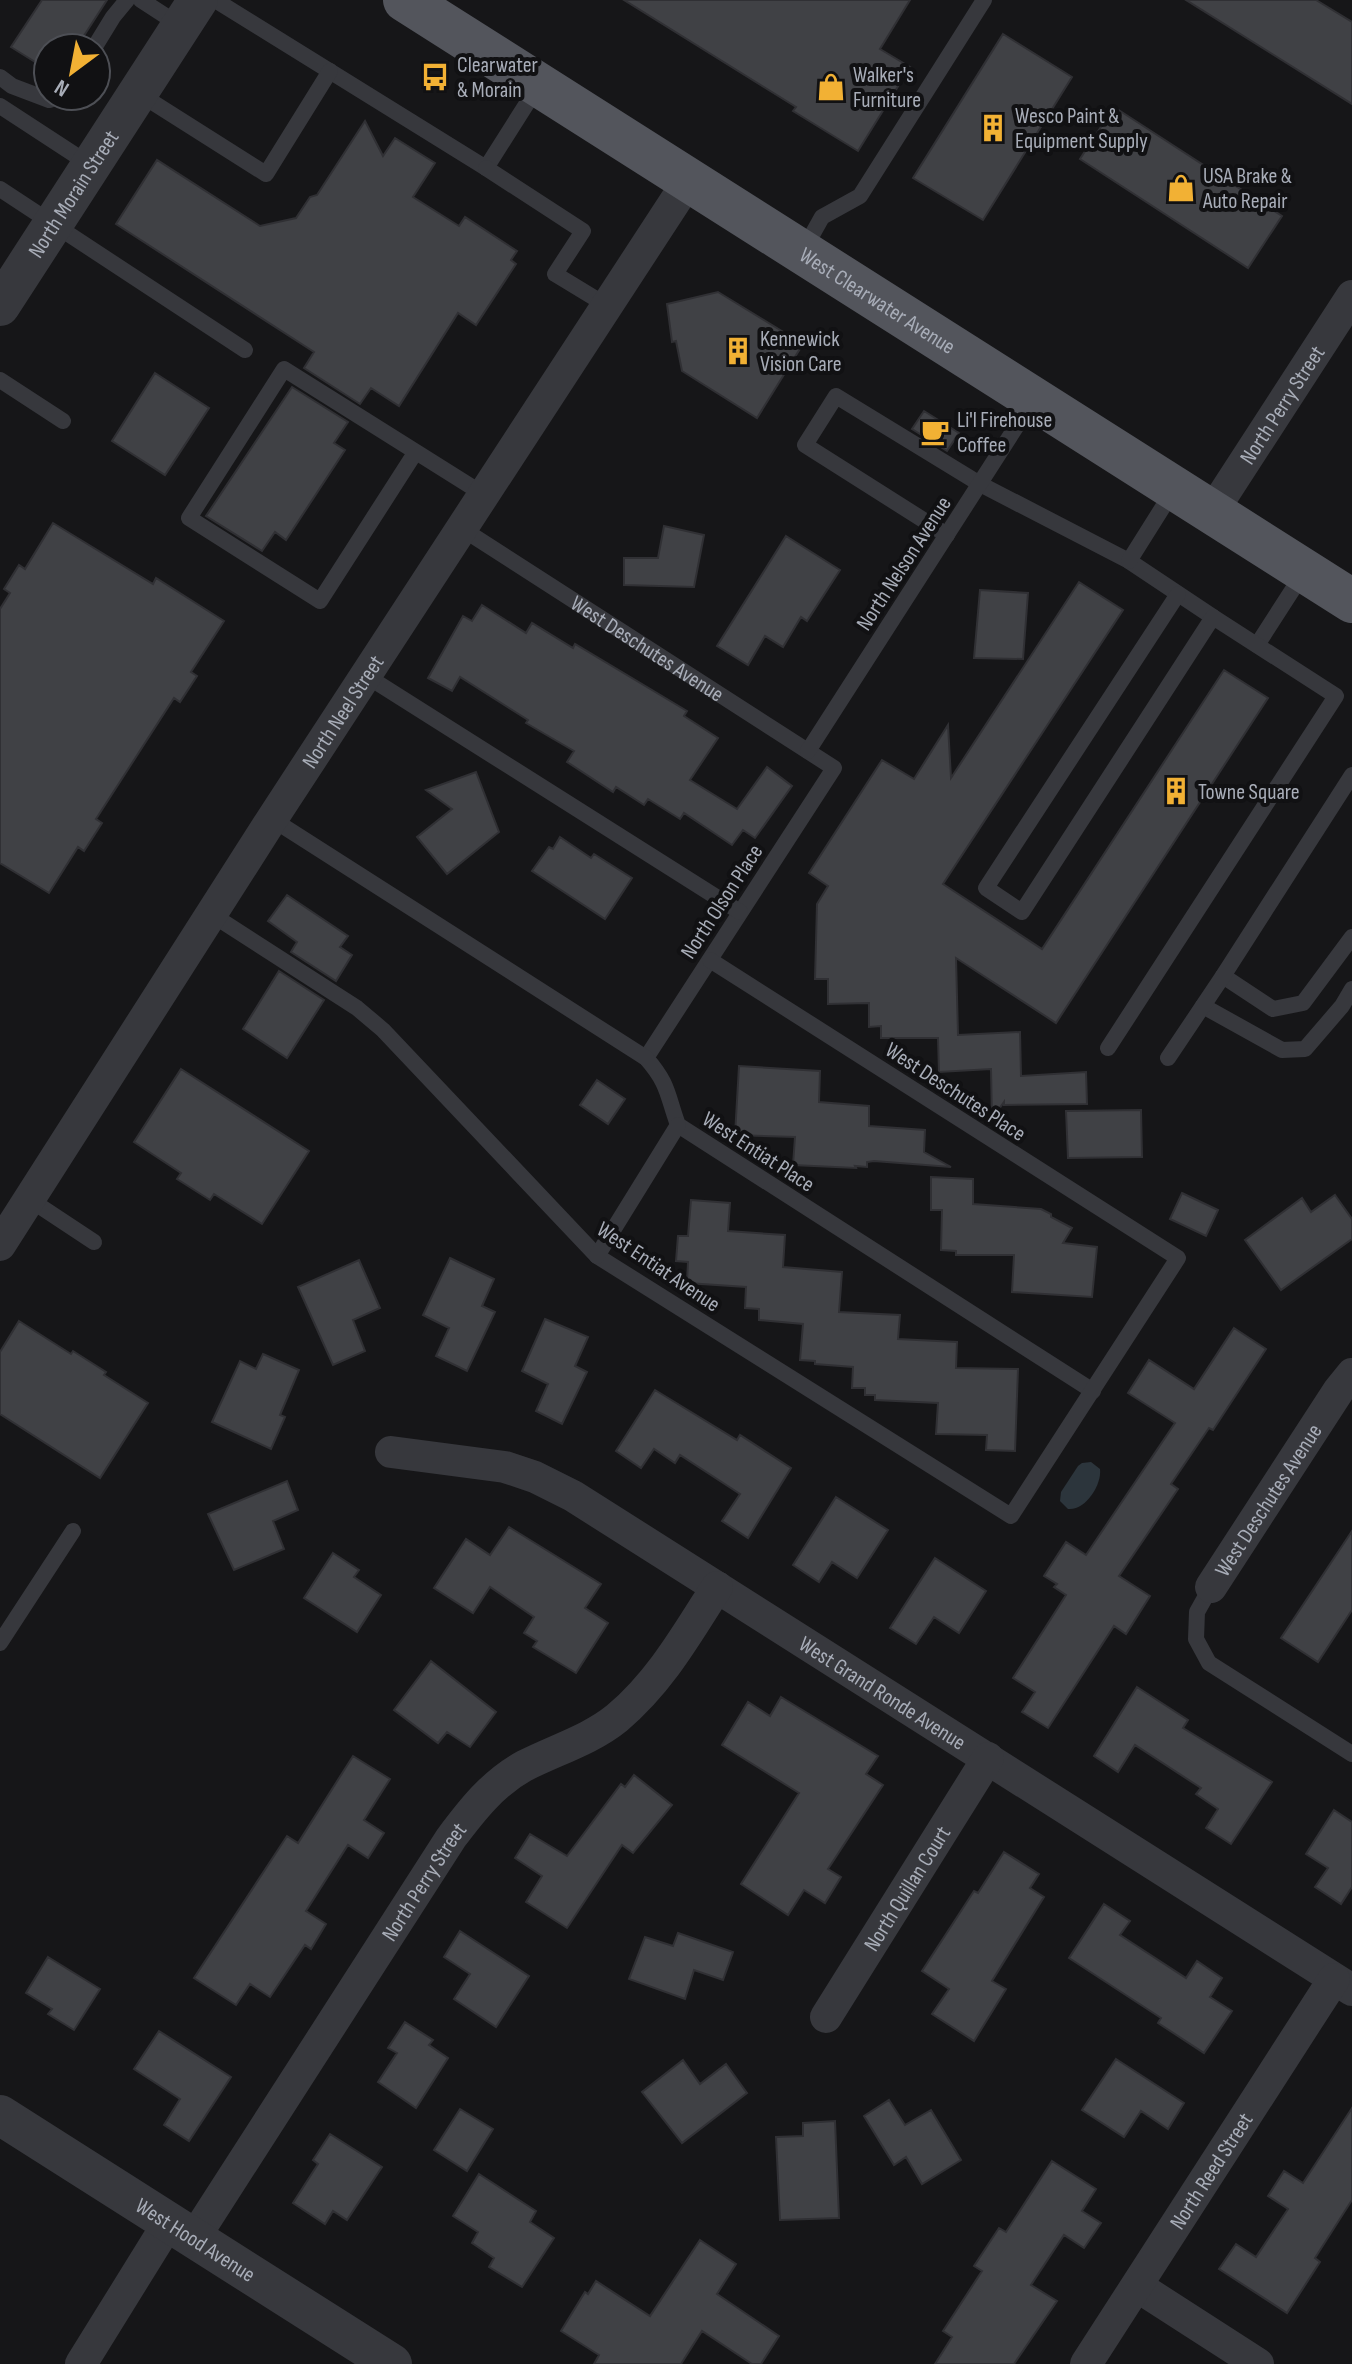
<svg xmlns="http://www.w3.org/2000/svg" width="1352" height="2364" font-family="'Sofia Sans Condensed',sans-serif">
  <rect width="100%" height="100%" fill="#161618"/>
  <path fill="#2c353c" d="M1091,1462L1100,1469C1102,1485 1085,1511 1068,1509L1060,1501L1061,1492L1078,1466L1082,1463Z"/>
  <path fill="#404145" stroke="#303034" stroke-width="2" d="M42,0H107L76,48H48V70L11,47Z
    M624,0H910L880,49L910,67L858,151L793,111L796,107Z
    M1186,0H1316L1352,22V104Z
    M1003,34L1072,77L983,220L913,178Z
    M1114,107L1282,216L1248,268L1080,159Z
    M365,121L383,156L395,138L435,163L413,197L459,226L465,217L517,251L511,260L516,264L476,325L458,313L399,406L371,388L360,404L304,368L314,352L116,224L157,160L260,226L296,218L310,197L317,195Z
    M718,292L803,344L757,418L682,371L676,341L672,342L667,304Z
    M155,373L209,408L165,475L112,441Z
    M292,387L348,422L334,443L345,450L286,540L275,532L262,551L206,516Z
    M924,411L959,433L947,451L912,429Z
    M53,523L153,584L156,578L224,621L191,672L197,676L180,702L174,698L96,819L102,823L84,851L78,847L49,893L0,863V609L10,593L4,589L19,565L25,569Z
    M664,526L704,535L694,587L624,585V558H658Z
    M786,536L840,570L807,621L801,617L783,647L765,636L748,665L717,646Z
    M1079,582L1123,610L943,884L1042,949L1224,670L1268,698L1056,1023L956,958L958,1035L1020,1032L1021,1076L1086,1072L1087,1104L1004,1105V1102L992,1119L991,1069L939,1072L938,1038H881V1026L869,1027V1003L828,1004V979H815L817,904L828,886L809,873L882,760L914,779L948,725L951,778Z
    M980,590L1028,593L1023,659L974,658Z
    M482,605L526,633L532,623L573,648L575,644L687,711L684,716L718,738L690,780L737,809L767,767L792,786L755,838L743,830L732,845L684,813L680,819L648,799L644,805L616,787L613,792L567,762L574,751L526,723L528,720L460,677L452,691L428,678L463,616L472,621Z
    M476,772L499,832L447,874L417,837L452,809L426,790Z
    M560,837L591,858L594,854L632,878L605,919L532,871L549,847L553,849Z
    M287,895L348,936L340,947L352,955L336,981L291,952L297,942L268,921Z
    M279,971L324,1000L287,1058L243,1029Z
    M739,1066L820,1071L819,1102L869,1106V1126L925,1130L924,1152L951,1167L874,1161L867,1162V1167L855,1166L856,1168L793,1165L795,1137L735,1135Z
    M181,1069L309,1151L262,1224L214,1194L210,1200L177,1179L181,1173L134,1142Z
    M597,1080L625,1099L608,1124L580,1105Z
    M1141,1110L1142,1157L1068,1158L1066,1111Z
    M931,1177L973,1179V1204L1041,1209L1051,1214V1217L1072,1228L1063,1243L1097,1247L1092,1297L1012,1292L1014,1255H956V1251L941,1250L942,1210H931Z
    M1182,1193L1218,1210L1206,1236L1170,1219Z
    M1335,1195L1352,1219V1239L1281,1290L1245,1240L1302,1198L1311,1212Z
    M691,1200L730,1203L728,1231L785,1235L783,1267L842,1272L839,1312L900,1315L898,1339L957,1342L956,1368L1018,1369L1015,1451L986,1450L987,1435L936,1434L938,1403L875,1400V1395H865V1388H852L853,1367L815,1364V1361L800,1360L803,1324L759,1320V1309L745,1308L746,1287L687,1283L688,1262L676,1261L678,1236H688Z
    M450,1258L494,1279L482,1306L495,1312L467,1371L436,1356L449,1328L423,1315Z
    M359,1260L380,1308L353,1320L365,1351L333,1365L298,1287Z
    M545,1319L588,1337L575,1366L587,1372L562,1424L536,1411L548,1384L522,1371Z
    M19,1321L71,1354L73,1351L106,1372L104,1375L148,1403L100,1478L0,1414V1352Z
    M1234,1328L1266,1349L1213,1430L1209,1428L1171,1484L1178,1489L1119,1576L1150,1596L1126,1634L1114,1626L1048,1728L1022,1712L1035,1692L1013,1678L1066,1595L1054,1587L1057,1584L1044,1576L1066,1542L1086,1555L1175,1423L1128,1393L1149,1360L1194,1389Z
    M263,1354L299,1370L280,1415L285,1417L271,1449L212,1422L240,1361L256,1369Z
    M655,1390L737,1440L740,1435L791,1468L748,1538L722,1521L740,1494L680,1455L675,1463L654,1449L641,1468L616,1451Z
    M287,1481L298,1510L273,1521L284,1549L234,1570L208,1514Z
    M836,1497L888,1530L857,1578L832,1562L819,1582L793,1565Z
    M509,1527L601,1584L585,1608L608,1623L576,1673L533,1647L537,1641L524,1633L534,1617L490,1587L473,1613L434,1588L466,1539L490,1555Z
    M1352,1531V1610L1318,1662L1281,1638Z
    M333,1553L359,1570L354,1577L381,1595L357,1632L304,1598Z
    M935,1558L986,1591L959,1633L934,1617L916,1644L890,1628Z
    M431,1661L496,1712L470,1747L447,1732L438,1743L394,1710Z
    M1137,1687L1188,1720L1183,1728L1272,1782L1231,1844L1206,1828L1218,1809L1196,1794L1201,1788L1135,1745L1118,1772L1094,1756Z
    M781,1697L878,1756L866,1774L883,1785L828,1869L841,1877L825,1903L804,1890L788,1915L741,1884L799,1793L722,1745L748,1702L770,1716Z
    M353,1756L390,1779L364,1820L384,1833L368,1858L348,1845L306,1911L326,1924L311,1949L305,1945L270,1997L250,1984L236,2005L194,1978L287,1836L298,1843Z
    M634,1775L672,1805L633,1853L622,1845L567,1928L526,1902L542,1876L515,1858L530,1834L567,1856L621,1784L625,1787Z
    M1334,1810L1352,1822V1887L1341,1904L1315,1887L1328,1868L1306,1854Z
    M1004,1852L1039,1874L1030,1888L1044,1897L992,1981L1006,1989L974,2041L932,2014L949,1989L922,1971L974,1891L978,1893Z
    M1104,1904L1130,1921L1120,1935L1186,1978L1197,1961L1222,1978L1210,1997L1232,2011L1204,2053L1158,2023L1161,2018L1069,1958Z
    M460,1931L529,1976L496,2027L454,1999L470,1974L444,1957Z
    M678,1933L733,1952L723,1980L694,1970L685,1999L629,1979L645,1937L673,1946Z
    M48,1957L100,1989L74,2030L48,2014L52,2009L26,1993Z
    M405,2022L433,2040L429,2045L448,2058L416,2108L378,2082L397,2053L388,2048Z
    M159,2031L231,2077L189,2141L164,2125L180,2099L134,2069Z
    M1116,2059L1184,2103L1168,2129L1141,2111L1124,2137L1082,2110Z
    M683,2060L700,2084L726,2064L747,2093L682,2143L642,2092Z
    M889,2100L905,2125L931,2110L961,2160L922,2184L906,2157L894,2165L864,2116Z
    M1352,2108V2200L1315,2258L1320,2262L1287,2313L1219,2269L1236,2244L1256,2257L1288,2209L1268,2196L1284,2171L1303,2183Z
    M460,2109L493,2129L467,2171L434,2150Z
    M835,2121L839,2218L780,2220L776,2137L803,2136V2123Z
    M330,2134L382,2167L347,2220L333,2211L325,2224L293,2203L318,2164L313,2160Z
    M1052,2161L1096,2189L1082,2211L1101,2223L1084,2248L1064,2235L1031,2285L1057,2301L1014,2364H935L952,2337L943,2331L982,2271L974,2266L999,2228L1006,2232Z
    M479,2174L536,2211L530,2222L554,2238L522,2287L489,2267L494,2258L472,2243L478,2232L453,2216Z
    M700,2240L736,2264L717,2294L779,2336L761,2364H752L702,2331L681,2364H594L599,2355L561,2331L585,2292L588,2294L596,2281L650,2316Z"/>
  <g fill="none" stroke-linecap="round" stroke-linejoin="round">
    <g stroke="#37383d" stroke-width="16">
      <path d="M141,0L181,26"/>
      <path d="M215,0L486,168L538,86"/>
      <path d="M94,48L113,17L127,0"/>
      <path d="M0,77L12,86L49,100L62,96"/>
      <path d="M138,93L266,174L330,71"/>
      <path d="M0,106L92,166"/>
      <path d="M486,168L583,231L555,274L606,305"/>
      <path d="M0,189L245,350"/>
      <path d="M803,251L822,217L860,196L984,0"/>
      <path d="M0,380L63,421"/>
      <path d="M415,453L320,601L189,518L284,369L483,494"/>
      <path id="s1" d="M461,528L834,768L646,1058"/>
      <path d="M947,535L805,445L836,396L980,484L1129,561L1213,617"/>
      <path d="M1129,561L1173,491"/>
      <path d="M1257,645L1304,572"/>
      <path d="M365,675L740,912"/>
      <path d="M808,751L1034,399"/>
      <path d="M272,819L646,1058C669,1084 667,1095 678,1125L1093,1391"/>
      <path d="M211,914L357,1008L383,1030L597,1256L1011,1516L1178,1258L710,960"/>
      <path d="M1223,976L1273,1009L1303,1003L1352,937"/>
      <path d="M1203,1006L1282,1050L1305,1049L1342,1006L1352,989"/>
      <path d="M1108,1048L1336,696L1213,617L1022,912L986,888L1178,594"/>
      <path d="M1168,1058L1223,976L1352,775"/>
      <path d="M29,1199L94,1242"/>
      <path d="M597,1256L678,1125"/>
      <path d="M1211,1587L1197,1612L1196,1639L1209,1663L1352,1754"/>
      <path d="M0,1643L73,1531"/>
    </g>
    <g stroke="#37383d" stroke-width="32">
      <path id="s2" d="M1212,512L1352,296"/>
      <path id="s3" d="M0,1245L272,819L689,180"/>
      <path id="s4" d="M391,1452L505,1467L535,1477L573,1496L1352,1990"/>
      <path id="s5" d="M1211,1587L1339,1390L1352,1374"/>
      <path id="s6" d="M826,2017L988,1758"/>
      <path id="s7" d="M194,2238L451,1838C472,1810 493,1783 524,1766C555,1750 590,1740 617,1718C660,1682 687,1634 717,1587"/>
      <path d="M1137,2286L1258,2364"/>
      <path d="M81,2364L169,2222"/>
      <path id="s8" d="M1086,2364L1334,1979"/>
    </g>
    <g stroke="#37383d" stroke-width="40">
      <path id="s9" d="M0,306L198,0"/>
      <path id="s10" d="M0,2115L392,2364"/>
    </g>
    <path stroke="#53555c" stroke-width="44" id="s11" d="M405,0L1352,601"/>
  </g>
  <defs>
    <symbol id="bus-bare" viewBox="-9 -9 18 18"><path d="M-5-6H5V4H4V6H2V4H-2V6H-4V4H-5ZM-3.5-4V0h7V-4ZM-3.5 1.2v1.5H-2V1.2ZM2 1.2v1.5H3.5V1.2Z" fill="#f2b134" stroke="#111113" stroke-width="2.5" paint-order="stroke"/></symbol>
    <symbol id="shop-bare" viewBox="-9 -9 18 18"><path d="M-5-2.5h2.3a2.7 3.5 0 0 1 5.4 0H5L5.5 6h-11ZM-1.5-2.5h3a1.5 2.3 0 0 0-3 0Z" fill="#f2b134" stroke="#111113" stroke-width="2.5" paint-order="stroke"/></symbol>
    <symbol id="building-bare" viewBox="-9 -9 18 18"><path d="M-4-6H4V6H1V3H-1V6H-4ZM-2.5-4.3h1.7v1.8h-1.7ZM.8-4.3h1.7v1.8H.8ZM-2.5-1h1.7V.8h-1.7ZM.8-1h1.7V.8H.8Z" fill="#f2b134" stroke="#111113" stroke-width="2.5" paint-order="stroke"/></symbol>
    <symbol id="cafe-bare" viewBox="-9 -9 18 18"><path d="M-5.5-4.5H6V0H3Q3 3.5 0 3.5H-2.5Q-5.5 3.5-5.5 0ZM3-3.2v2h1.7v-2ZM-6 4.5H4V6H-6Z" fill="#f2b134" stroke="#111113" stroke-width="2.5" paint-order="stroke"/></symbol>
  </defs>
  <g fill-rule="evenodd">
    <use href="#bus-bare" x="415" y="57" width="40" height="40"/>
    <use href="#shop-bare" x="811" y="67" width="40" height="40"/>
    <use href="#building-bare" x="973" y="108" width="40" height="40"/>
    <use href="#shop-bare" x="1161" y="168" width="40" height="40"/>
    <use href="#building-bare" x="718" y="331" width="40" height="40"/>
    <use href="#cafe-bare" x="915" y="412" width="40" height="40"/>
    <use href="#building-bare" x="1156" y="771" width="40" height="40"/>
  </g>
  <g text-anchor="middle" stroke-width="8" stroke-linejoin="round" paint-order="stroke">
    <g font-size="22" fill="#a8adb8" stroke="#111113" text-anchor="start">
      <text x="457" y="72">Clearwater<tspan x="457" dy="25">&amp; Morain</tspan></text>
      <text x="853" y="82">Walker's<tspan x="853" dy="25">Furniture</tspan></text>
      <text x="1015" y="123">Wesco Paint &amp;<tspan x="1015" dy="25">Equipment Supply</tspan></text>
      <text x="1203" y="183">USA Brake &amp;<tspan x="1203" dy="25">Auto Repair</tspan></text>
      <text x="760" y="346">Kennewick<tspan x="760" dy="25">Vision Care</tspan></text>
      <text x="957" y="427">Li'l Firehouse<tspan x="957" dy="25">Coffee</tspan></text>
      <text x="1198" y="799">Towne Square</text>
    </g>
    <g font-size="22" fill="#a8adb8" stroke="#111113">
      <text dy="8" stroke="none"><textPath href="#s9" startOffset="134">North Morain Street</textPath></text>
      <text dy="8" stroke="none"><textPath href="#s11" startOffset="560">West Clearwater Avenue</textPath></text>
      <text dy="8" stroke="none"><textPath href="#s2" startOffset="128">North Perry Street</textPath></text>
      <text transform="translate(903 563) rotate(-57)" y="8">North Nelson Avenue</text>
      <text dy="8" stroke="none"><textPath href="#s1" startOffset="222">West Deschutes Avenue</textPath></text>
      <text dy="8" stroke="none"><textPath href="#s3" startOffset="634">North Neel Street</textPath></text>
      <text transform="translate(721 901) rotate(-57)" y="8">North Olson Place</text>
      <text transform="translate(956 1091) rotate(33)" y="8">West Deschutes Place</text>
      <text transform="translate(759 1151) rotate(33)" y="8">West Entiat Place</text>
      <text transform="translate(659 1266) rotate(34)" y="8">West Entiat Avenue</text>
      <text dy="8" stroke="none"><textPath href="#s5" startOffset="104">West Deschutes Avenue</textPath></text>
      <text dy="8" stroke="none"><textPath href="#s4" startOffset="556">West Grand Ronde Avenue</textPath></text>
      <text dy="8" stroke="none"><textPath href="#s7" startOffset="424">North Perry Street</textPath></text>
      <text dy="8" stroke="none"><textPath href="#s6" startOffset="152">North Quillan Court</textPath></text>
      <text dy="8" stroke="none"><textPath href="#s8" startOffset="230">North Reed Street</textPath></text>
      <text dy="8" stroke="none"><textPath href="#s10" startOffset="232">West Hood Avenue</textPath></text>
    </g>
  </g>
  <g transform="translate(72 72) rotate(212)"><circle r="38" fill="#111113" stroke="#4d4f55" stroke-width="2"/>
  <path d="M0-6L14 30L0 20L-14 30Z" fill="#f2b134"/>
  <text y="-12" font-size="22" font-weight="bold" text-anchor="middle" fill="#a8adb8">N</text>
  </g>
</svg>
